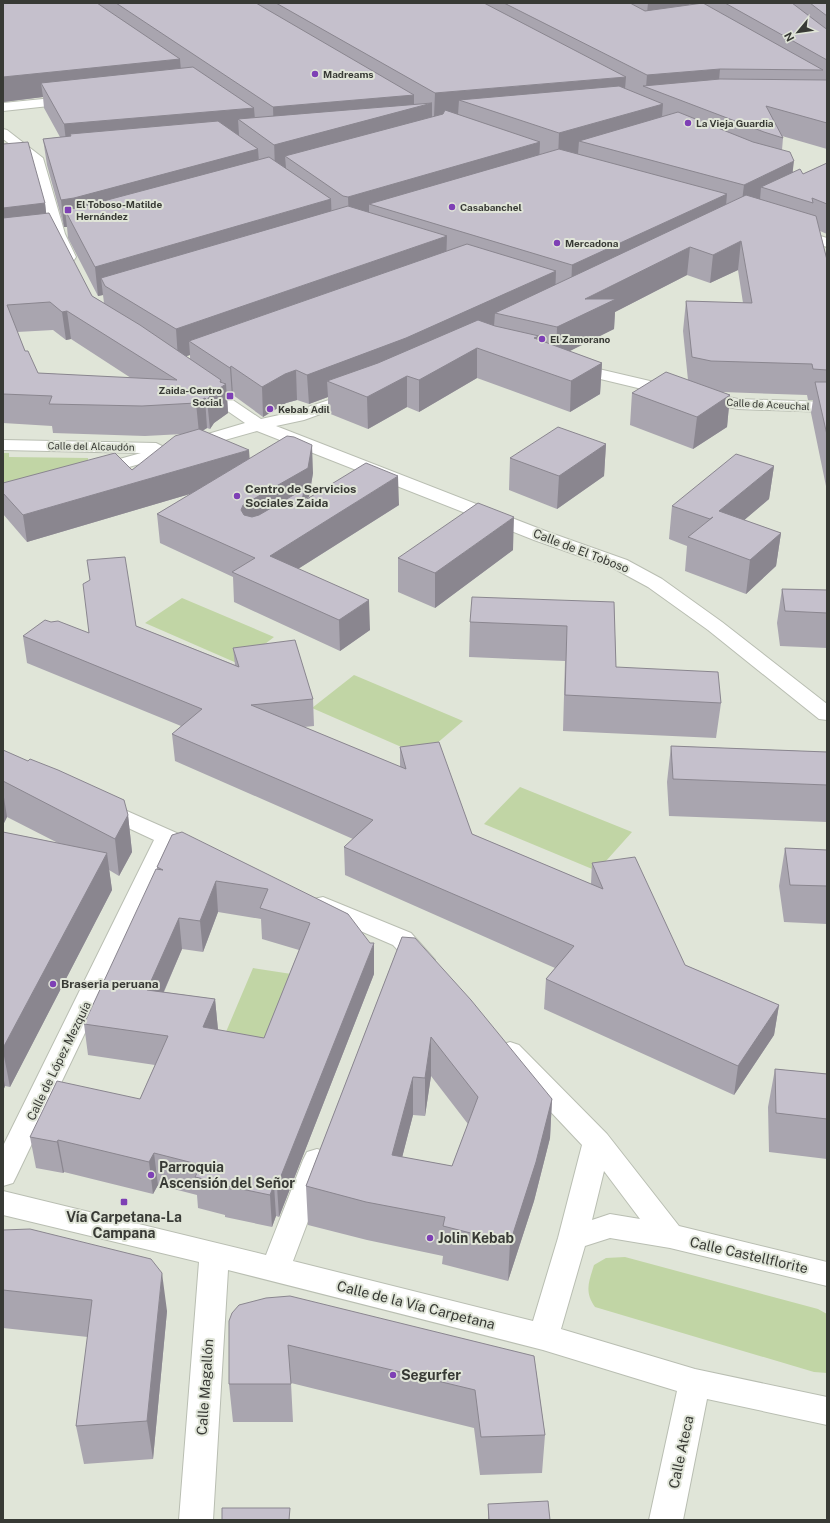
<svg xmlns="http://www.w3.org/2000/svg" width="830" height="1523" font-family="'Public Sans',sans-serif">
  <rect width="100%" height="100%" fill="#e0e5d8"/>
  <path fill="#c1d5a5" d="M3,453H9V457L88,458V461L3,489Z
    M182,598L274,637L239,664L145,623Z
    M354,675L463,721L422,756L312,708Z
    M520,787L632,832L597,871L484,824Z
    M253,968L298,975L267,1054L220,1046Z
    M625,1257L818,1309L827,1314V1373L814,1372L595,1307C584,1291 589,1282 594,1265L606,1258Z"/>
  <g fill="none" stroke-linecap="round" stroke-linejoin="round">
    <defs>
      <path id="minor" d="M73,96L77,97L79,100L77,103L3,111V103Z
        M3,129L7,130L43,158L65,234L76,257L74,260H64L51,234L31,160L3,139Z
        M794,228L827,238V247L789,235L787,232L789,229Z
        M573,363L667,385L738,399L827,402V412L738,409L667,395L567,371L565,368L567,365Z
        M203,382L209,384L261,419L293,412L356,391L362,393L364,396L362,399L304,420L276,426L548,532L627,560L662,579L722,622L827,704V720L819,719L708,630L648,587L613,568L534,540L257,431L97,476L91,475L88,471L91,467L141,453L3,450V440L156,443L164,447L245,423L197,390L195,387L197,384Z
        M102,800L206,846L210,851L206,856L198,859L173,849L17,1175L13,1183L3,1186V1146L154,840L94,812L91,807L94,802Z
        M323,897L411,933L435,960L431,966L422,969L413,966L393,945L314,911L311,905L314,899Z
        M510,1042L519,1045L607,1134L679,1226L827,1262V1286L670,1248L610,1238L585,1246L561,1329L695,1369L827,1397V1425L707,1399L683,1520H649L677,1391L543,1350L228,1270L213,1520H179L199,1262L3,1215V1191L266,1255L303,1160L307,1152L317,1149L327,1152L331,1160L293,1261L533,1321L558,1238L582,1145L501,1059L497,1052L501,1045ZM604,1171L640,1219L610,1214L592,1220Z"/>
    </defs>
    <use href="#minor" stroke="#b9beb2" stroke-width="2"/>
    <use href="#minor" fill="#fff" fill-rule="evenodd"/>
  </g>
  <path fill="#a9a5af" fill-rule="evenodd" d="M3,3H827V149L782,136L783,138L782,150L793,172L803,174L827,163V234L820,231L827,260V491L811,413L813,400H808L807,395L722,392L730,395L727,427L693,449L630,425L632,393L688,380L683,331L686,301L743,303L738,270L710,283L687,275L615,312L614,329L569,351L602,363L600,394L570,412L477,378L419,412L407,407L368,429L328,413V397L309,404L297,400L286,403L263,417L233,395L232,397L227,394L228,413L214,423L210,429L207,428L202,431L250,459L313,473L309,497L305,499V500L399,505L298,569L370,630L340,651L234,602L233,577L160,543L157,514L193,493L27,542L3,514V483L132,470L183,434L145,436L53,433L52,426L3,423V144L45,203L46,214L92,296L104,303L103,295L98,296L68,238L67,227H64L47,165L43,139L60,137L44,108L43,97L3,102ZM53,330L66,340L71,339L131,378L38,373L25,351L17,332ZM190,355V359L186,356Z
    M606,444L604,476L557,509L509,490L510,458Z
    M774,466L769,499L744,520L781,533L776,566L746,594L685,571L687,546L669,539L672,506Z
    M513,550L435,608L398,592V558Z
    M782,589L827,590V648L780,646L777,623Z
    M614,602L616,667L721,703L716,738L563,731L565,661L469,657L470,622Z
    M136,626L235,665L233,648L313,699L314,726L304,727L400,767V747L472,834L591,884L592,863L685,965L779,1005L774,1035L734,1095L544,1009L546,979L555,968L345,875L344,847L353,839L175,761L172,734L181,726L27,663L23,636L89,633Z
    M671,746L827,752V822L669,816L667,782Z
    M3,750L128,815L132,852L119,876L109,870L112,890L10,1087L5,1086L3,1091V832L58,843L7,817L3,825Z
    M172,835L348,914L374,974L279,1217L276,1216L272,1227L225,1217V1215L198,1208L197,1195L158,1185L153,1194L64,1172L63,1173L36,1168L30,1137L140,1099L155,1065L88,1055L84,1024L157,869V867ZM218,912L261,919L262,939L299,950L264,1038L218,1030L215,999L164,992L182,949L203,952Z
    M785,848L827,850V924L784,922L779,886Z
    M402,937L552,1099L550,1138L534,1201L508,1281L442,1264L443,1256L367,1240L308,1225L306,1186ZM431,1076L468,1124L452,1166L402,1157L413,1115L425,1116Z
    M775,1069L827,1074V1159L769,1152L768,1107Z
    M3,1230L167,1311L153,1459L84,1464L76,1426L88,1337L3,1328Z
    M232,1313L534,1356L545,1435L542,1473L480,1475L474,1428L291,1383L293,1422H233L229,1384Z
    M488,1504L550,1520H488Z"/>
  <path fill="#8a868f" d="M648,3H689L688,18L646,23Z
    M180,59L182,83H41L43,97L3,102V77Z
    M720,69L718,92L646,87L647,75Z
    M626,77L624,101L459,100L458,115L434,117L435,93Z
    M414,95V108L432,103V129L285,156L286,168L275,171L273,107Z
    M663,104L661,130L579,141L578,154L558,159L559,133Z
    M254,108L256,132L238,119L239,135L71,136L70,134L71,150H67L64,124Z
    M540,142L539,165L369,204V216L349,221L348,197Z
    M258,149L260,175L65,210L67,227H64L61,200Z
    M794,161L791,185L761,187L760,200L741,209L744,185Z
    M727,194L725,217L571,290L572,265Z
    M331,199L332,226L101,278L103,295L98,296L95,267Z
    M45,203L48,229L3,234V208Z
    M447,236L446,264L189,341L190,355L178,359L176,329Z
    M741,241L738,270L710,283L713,255Z
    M690,247L687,275L615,312L614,329L556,358L557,327L585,299Z
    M556,271L555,298L495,313L494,326L327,381L328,397L309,404L307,375Z
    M67,311L71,339L66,340L62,312Z
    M539,336L538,367L534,338Z
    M477,348V378L419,412V380Z
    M602,363L600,394L570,412L571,381Z
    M231,366L233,395L232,397L230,368Z
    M296,370L297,400L286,403L263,417L262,387L285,374Z
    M407,376V407L368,429L367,397Z
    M221,380L222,387L226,384L228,413L214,423L210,429L207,400Z
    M730,395L727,427L693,449L697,417Z
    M205,398L207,428L199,433L196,403Z
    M606,444L604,476L557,509L559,476Z
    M312,445L313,473L309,497L305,499V518L245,534L241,510L243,505Z
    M249,450L251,476L27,542L23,515Z
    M774,466L769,499L715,545L719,511Z
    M398,476L399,505L271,586L270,556Z
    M514,517L513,550L435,608V573Z
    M781,533L776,566L746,594L750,560Z
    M369,600L370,630L340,651L339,620Z
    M3,791L7,817L3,825Z
    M128,815L132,852L119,876L115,839Z
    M107,853L112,890L10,1087L3,1051V1048Z
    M216,881L218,912L203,952L200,921Z
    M179,918L182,949L151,1021L147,990Z
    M374,943V974L279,1217L277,1186Z
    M215,999L218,1030L203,1027Z
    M779,1005L774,1035L734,1095L738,1066Z
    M431,1037V1076L425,1116V1078Z
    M3,1075L5,1086L3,1091Z
    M413,1077V1115L393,1193L392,1155Z
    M552,1099L550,1138L534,1201L508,1281L510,1243Z
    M58,1140L64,1172L63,1173L57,1142Z
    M154,1153L158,1185L153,1194L149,1162Z
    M274,1185L276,1216L272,1227L270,1195Z
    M162,1273L167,1311L153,1459L147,1421Z"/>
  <path fill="#c5c0cc" stroke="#8a868f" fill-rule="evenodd" d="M3,3H97L180,59L3,77Z
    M116,3H256L414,95L273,107Z
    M276,3H484L626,77L435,93Z
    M504,3H630L645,11L703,3L823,70L720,69L647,75Z
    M725,3H792L825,28L827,29V60Z
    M810,3H827V16Z
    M193,67L254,108L64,124L41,83Z
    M720,79L827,80V123L766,106L783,138L764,132L643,86Z
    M619,86L663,104L559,133L459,100Z
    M432,103L274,145L238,119Z
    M445,110L540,142L348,197L343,196L285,156L443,114Z
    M678,112L753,142L790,152L794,161L744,185L579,141Z
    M218,121L258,149L74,198L61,200L43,139L71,136L70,134Z
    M28,142L45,203L3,208V144Z
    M559,149L727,194L572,265L369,204Z
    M269,157L331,199L95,267L65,210L81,207Z
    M827,163V204L812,198L813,203L761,187L800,169L803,174Z
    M746,195L816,216L827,260V370L813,369L812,364L711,361L692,357L686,301L752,303L741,241L713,255L690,247L585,299H616L557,327L495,313Z
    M348,206L447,236L176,329L105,286L101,278Z
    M49,213L92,296L140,325L221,380L220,382L226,384L212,393L207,400L205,398L196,403L142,406L49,404L52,396L3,394V218ZM50,302L62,312L67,311L177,380L38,373L28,351H25L7,305Z
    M467,244L556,271L406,338L307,375L296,370L285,374L262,387L231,366L230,368L189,341Z
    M478,320L495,326L539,336L534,338L602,363L571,381L477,348L419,380L407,376L367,397L327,381L378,363Z
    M666,372L730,395L697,417L632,393Z
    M815,382H827V435Z
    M558,427L606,444L559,476L510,458Z
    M199,429L249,450L23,515L3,493V483L115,453L132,470L175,436Z
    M287,436L294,437L312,445L308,468L243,505L241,510L244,515L252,517L259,515L304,489L302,502L366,463L398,476L270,556L369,600L339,620L232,572L255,558L157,514Z
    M736,454L774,466L719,511L781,533L750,560L688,537L713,517L710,519L672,506Z
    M478,503L514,517L435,573L398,558Z
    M125,557L136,626L239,667L233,648L295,640L313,699L251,705L406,769L400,747L439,742L472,834L603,889L592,863L635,857L685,965L779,1005L738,1066L546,979L574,946L344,847L373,820L172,734L202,709L23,636L45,620L51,622L58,621L89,633L83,584L90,580L87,560Z
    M782,589L827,590V613L785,611Z
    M472,597L614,602L616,667L718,672L721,703L565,695L567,626L470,622Z
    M671,746L827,752V785L673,779Z
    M3,750L28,761L30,759L58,770L124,800L128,815L115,839L3,781Z
    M3,832L107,853L3,1048Z
    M182,832L348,914L370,943H374L277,1186L274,1185L270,1195L222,1185V1183L195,1177L201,1165L154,1153L149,1162L58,1140L57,1142L30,1137L57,1081L140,1099L168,1036L84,1024L156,869L163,870L157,867L172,835ZM216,881L268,889L260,908L310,923L264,1038L203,1027L215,999L147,990L179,918L200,921Z
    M785,848L827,850V886L790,885Z
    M402,937L415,938L471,1000L552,1099L536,1162L510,1243L443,1226L445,1217L366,1202L306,1186ZM431,1037L478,1097L452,1166L392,1155L413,1077L425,1078Z
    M775,1069L827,1074V1119L776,1113Z
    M30,1229L151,1259L162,1273L147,1421L76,1426L92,1300L3,1290V1230Z
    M290,1296L534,1356L545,1435L481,1437L475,1390L288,1345L291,1384H229V1321L232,1313L239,1305L266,1298Z
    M548,1501L550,1520H489L488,1504Z
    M222,1508H290L289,1520H222Z"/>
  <g fill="#7e40b5" stroke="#e0e5d8" stroke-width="1.5">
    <circle cx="315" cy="74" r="4"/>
    <circle cx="688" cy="123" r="4"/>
    <circle cx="452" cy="207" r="4"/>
    <rect x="64" y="206" width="8" height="8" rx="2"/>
    <circle cx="557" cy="243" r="4"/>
    <circle cx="542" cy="339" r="4"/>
    <rect x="226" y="392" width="8" height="8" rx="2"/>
    <circle cx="270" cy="409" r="4"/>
    <circle cx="237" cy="496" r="4"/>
    <circle cx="53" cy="984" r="4"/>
    <circle cx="151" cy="1175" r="4"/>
    <rect x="120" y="1198" width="8" height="8" rx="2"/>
    <circle cx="430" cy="1238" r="4"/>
    <circle cx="393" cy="1375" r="4"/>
  </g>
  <g text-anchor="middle" stroke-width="4" stroke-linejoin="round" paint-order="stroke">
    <g font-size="10" font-weight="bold" fill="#383a35" stroke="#e0e5d8" text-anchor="start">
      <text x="323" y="78">Madreams</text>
      <text x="696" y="127">La Vieja Guardia</text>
      <text x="76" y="208">El Toboso-Matilde<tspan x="76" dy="12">Hernández</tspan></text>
      <text x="460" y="211">Casabanchel</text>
      <text x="565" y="247">Mercadona</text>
      <text x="550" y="343">El Zamorano</text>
      <text x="222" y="394" text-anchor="end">Zaida-Centro<tspan x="222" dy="12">Social</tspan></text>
      <text x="278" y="413">Kebab Adil</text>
    </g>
    <g font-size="10" fill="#383a35" stroke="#e0e5d8">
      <text transform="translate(768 404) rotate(3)" y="4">Calle de Aceuchal</text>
      <text transform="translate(91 446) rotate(1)" y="4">Calle del Alcaudón</text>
    </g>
    <g font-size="12" font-weight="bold" fill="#383a35" stroke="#e0e5d8" text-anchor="start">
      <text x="245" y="493">Centro de Servicios<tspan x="245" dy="14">Sociales Zaida</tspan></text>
      <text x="61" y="988">Braseria peruana</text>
    </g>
    <g font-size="12" fill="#383a35" stroke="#e0e5d8">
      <text transform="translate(581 551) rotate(21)" y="4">Calle de El Toboso</text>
      <text transform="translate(59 1061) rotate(-64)" y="4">Calle de López Mezquía</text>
    </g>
    <g font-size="14" font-weight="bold" fill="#383a35" stroke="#e0e5d8" text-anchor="start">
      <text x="159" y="1172">Parroquia<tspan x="159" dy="16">Ascensión del Señor</tspan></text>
      <text x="124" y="1222" text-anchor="middle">Vía Carpetana-La<tspan x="124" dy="16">Campana</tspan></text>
      <text x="438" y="1243">Jolin Kebab</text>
      <text x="401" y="1380">Segurfer</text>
    </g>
    <g font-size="14" fill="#383a35" stroke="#e0e5d8">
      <text transform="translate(749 1255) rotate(13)" y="5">Calle Castellflorite</text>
      <text transform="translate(416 1305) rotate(14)" y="5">Calle de la Vía Carpetana</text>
      <text transform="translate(205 1387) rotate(-86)" y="5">Calle Magallón</text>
      <text transform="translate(681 1452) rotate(-78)" y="5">Calle Ateca</text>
    </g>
  </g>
  <rect width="830" height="1523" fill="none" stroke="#383a35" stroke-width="8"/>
  <g transform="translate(798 32) rotate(241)" stroke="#e0e5d8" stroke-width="3" paint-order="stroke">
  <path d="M0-3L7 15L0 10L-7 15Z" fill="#383a35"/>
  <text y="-6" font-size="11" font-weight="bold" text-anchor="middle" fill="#383a35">N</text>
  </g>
</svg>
